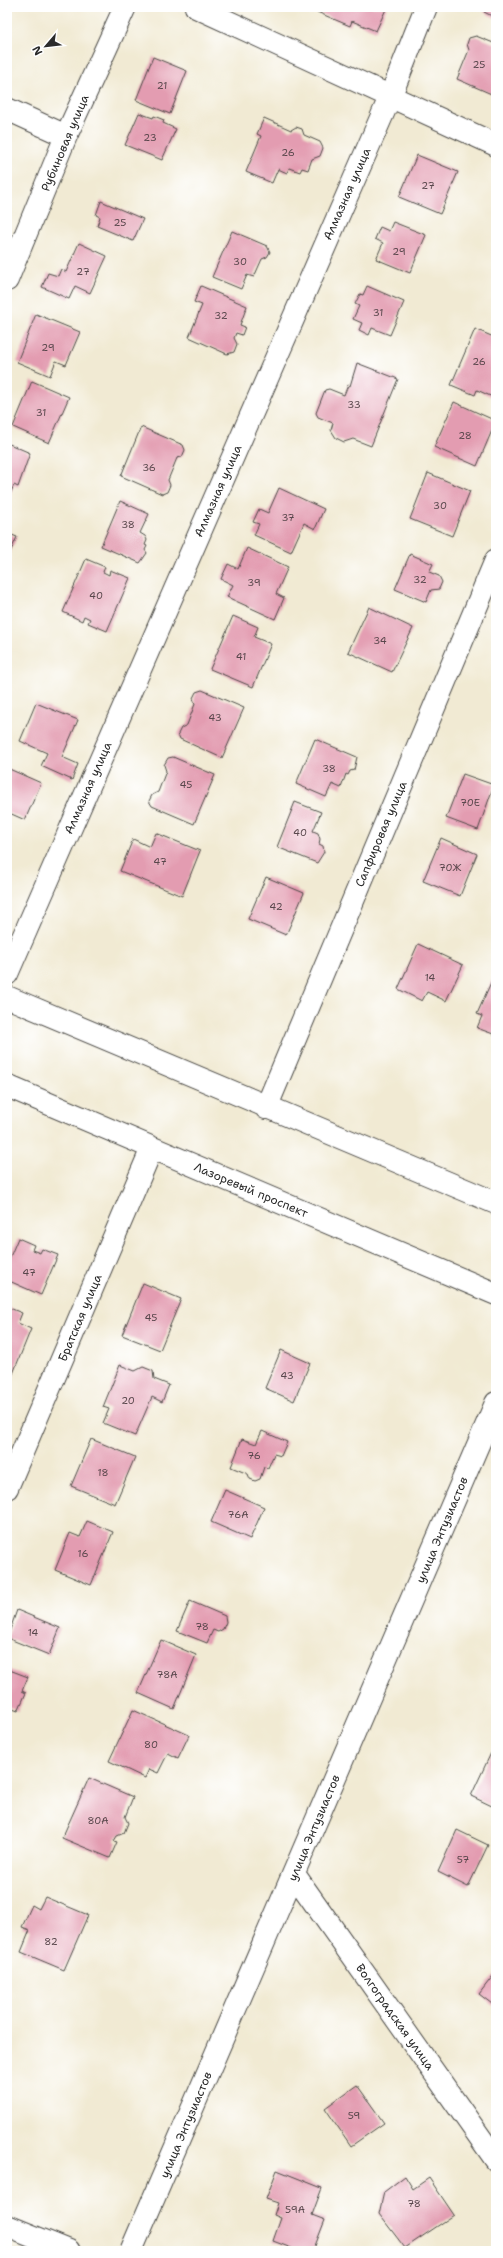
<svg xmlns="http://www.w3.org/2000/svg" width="503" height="2258" font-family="'Shantell Sans',sans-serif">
  <rect width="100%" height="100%" fill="#fff"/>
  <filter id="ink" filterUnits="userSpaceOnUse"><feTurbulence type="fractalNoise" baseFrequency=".025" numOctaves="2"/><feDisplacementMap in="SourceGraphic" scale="8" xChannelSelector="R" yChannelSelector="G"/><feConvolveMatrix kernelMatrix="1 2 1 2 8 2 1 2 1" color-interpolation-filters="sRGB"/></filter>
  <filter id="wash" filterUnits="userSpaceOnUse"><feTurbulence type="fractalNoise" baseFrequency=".012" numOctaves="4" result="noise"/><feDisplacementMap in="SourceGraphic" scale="16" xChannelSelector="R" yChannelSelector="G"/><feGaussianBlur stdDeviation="0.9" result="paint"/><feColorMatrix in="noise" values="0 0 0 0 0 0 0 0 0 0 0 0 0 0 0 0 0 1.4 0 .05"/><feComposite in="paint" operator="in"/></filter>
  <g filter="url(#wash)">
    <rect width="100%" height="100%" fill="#f1ead3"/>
    <g id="blocks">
      <path fill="#e39cb1" d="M319,7H387L376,31L352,21L350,26L317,12Z
        M486,7H496V18L484,12Z
        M476,36L496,44V96L457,79L469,50L467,44L469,38Z
        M153,57L187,71L170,114L136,100Z
        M139,113L153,118L154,116L164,120L163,123L176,129L162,160L125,145Z
        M264,118L291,130L296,127L302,129L304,135L320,142L323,148L320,156L312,159L308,170L302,168L300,172L289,168L287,173L278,169L272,183L246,172L261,136L257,134Z
        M417,155L458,172L440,214L399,197Z
        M101,201L143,219L133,241L97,226L100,217L96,215Z
        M393,222L426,235L410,273L376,259L383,243L375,239L380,227L389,231Z
        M232,231L267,246L270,252L267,257L262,259L254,277L247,275L241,289L212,277Z
        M79,243L107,256L90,293L75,286L69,299L42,287L48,273L58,276L61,269L66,272Z
        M201,286L247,306L240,325L245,327L242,335L236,333L234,338L237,344L234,352L227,354L189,337L202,305L194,302Z
        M367,286L404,302L390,335L372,328L369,335L359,330L362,323L353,319L359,306L355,304L360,294L363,295Z
        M36,314L80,332L66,365L56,361L50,376L17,362Z
        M475,329L496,338L495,398L477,390L475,395L451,385Z
        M357,363L398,379L371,446L353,439L344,442L336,438L331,430L333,423L318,417L316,413L325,390L329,389L344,395L348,385L350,386Z
        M32,381L69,397L49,443L13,427Z
        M454,402L496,421L477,466L434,447Z
        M141,427L183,445L185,450L182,457L177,458L168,480L170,485L167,492L162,494L121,476Z
        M7,443L30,453L18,487L14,485L7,501Z
        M428,473L470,491L452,536L410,519Z
        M279,488L324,509L315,529L304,523L291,552L254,535L259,524L253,522L259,509L268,513Z
        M120,501L149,514L140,533L145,536L147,540L145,545L147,546L145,550L147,553L140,563L101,546Z
        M7,533L17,537L7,559Z
        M247,548L288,567L276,594L284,598L275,619L227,597L233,585L221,579L228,564L238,569Z
        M410,554L433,564L429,572L439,576L442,582L439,589L431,590L426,602L395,589Z
        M86,559L105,567L103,572L109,575L110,570L130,578L107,631L88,623L90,619L84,616L82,621L63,612Z
        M369,607L413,628L392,672L348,652Z
        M233,616L258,627L254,637L271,644L253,687L210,669Z
        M202,690L244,708L222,758L180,739L178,734L181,728L187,725L195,704L193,698L196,692Z
        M36,703L78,720L62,757L78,764L72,780L41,766L47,753L20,741Z
        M315,739L357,757L354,770L350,771L348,775L346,774L341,788L332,784L326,797L296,784Z
        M173,757L215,775L194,824L152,806L149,801L152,795L158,792L166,771L164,765L168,758Z
        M7,768L41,783L25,820L7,812Z
        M463,774L494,785L478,830L446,818Z
        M295,802L321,812L313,831L318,833L320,839L319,844L323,846L324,852L317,863L277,847Z
        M156,833L200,851L182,896L120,871L133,839L150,847Z
        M441,838L477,854L460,896L423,881Z
        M266,877L304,893L286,935L248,919Z
        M418,944L463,965L446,1001L427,992L422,1001L398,989Z
        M496,971V1035L477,1028L482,1016L477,1014Z
        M18,1238L34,1245L32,1250L40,1253L42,1249L58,1255L41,1295L7,1280V1264Z
        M143,1283L181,1299L160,1350L122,1335Z
        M7,1307L22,1313L18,1323L31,1329L8,1386Z
        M281,1350L310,1363L294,1401L265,1388Z
        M120,1365L135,1371L143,1367L153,1371L154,1379L169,1385L162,1402L152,1397L135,1436L103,1423L109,1409L103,1407Z
        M262,1431L287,1442L281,1456L274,1454L268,1468L264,1467L260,1479L255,1481L250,1479L248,1474L231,1467L242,1439L256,1444Z
        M91,1439L135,1457L115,1504L71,1486Z
        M225,1490L264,1507L250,1539L211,1522Z
        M87,1521L113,1532L91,1585L55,1570L70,1533L80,1537Z
        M190,1601L225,1616L226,1622L223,1629L218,1632L213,1630L207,1643L177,1631Z
        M17,1610L60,1628L49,1655L7,1638Z
        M161,1640L196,1655L174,1709L138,1693Z
        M7,1669L28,1677L22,1691L26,1693L18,1711L7,1707Z
        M133,1710L189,1735L178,1758L168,1753L158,1773L149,1769L145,1778L109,1761Z
        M491,1753L496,1755V1808L471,1796Z
        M89,1778L133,1797L125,1817L128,1823L124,1833L117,1836L114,1841L117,1842L110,1858L62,1838Z
        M457,1830L488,1845L468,1887L438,1872Z
        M45,1897L88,1915L64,1970L21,1952L30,1930L22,1927L32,1905L39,1909Z
        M496,1972V2007L479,1994Z
        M357,2085L384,2123L351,2146L325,2108Z
        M277,2170L322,2188L312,2215L325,2220L313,2251H299L273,2241L281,2218L274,2215L278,2203L266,2199Z
        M405,2176L413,2189L429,2178L454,2215L405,2248L379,2214L384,2192Z"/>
    </g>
  </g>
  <g filter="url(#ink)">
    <use href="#blocks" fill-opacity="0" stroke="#494844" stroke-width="1"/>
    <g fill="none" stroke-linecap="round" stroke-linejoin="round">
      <defs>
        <path id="minor" d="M196,7L496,145
          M7,109L66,136
          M7,280L66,136L125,7
          M7,974L391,95L426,7
          M7,997L496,1203
          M7,1086L496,1294
          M266,1108L496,560
          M7,1488L152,1148
          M294,1874L496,2160
          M7,2226L69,2251"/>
        <path id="tertiary" d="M131,2251L496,1403"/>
      </defs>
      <use href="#minor" stroke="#494844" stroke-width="24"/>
      <use href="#tertiary" stroke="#494844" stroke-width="24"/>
      <use href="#minor" stroke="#fff" stroke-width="22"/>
      <use href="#tertiary" stroke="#fff" stroke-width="22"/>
    </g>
  </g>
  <g text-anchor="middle" stroke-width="3.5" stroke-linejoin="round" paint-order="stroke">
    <g font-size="10" fill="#59474c">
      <text x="479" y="68">25</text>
      <text x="162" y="89">21</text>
      <text x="150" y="141">23</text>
      <text x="288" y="156">26</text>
      <text x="428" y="189">27</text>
      <text x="120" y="226">25</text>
      <text x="399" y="255">29</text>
      <text x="240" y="265">30</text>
      <text x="83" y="275">27</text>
      <text x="378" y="316">31</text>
      <text x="221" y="319">32</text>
      <text x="48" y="351">29</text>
      <text x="479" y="365">26</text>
      <text x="354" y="408">33</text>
      <text x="41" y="416">31</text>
      <text x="465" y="439">28</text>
      <text x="149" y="471">36</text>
      <text x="440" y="509">30</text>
      <text x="288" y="521">37</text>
      <text x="128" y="528">38</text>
      <text x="420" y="583">32</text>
      <text x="254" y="586">39</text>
      <text x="96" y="599">40</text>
      <text x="380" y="644">34</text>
      <text x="241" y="660">41</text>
      <text x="215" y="721">43</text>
      <text x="329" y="772">38</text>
      <text x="186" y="788">45</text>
      <text x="470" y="806">70Е</text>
      <text x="300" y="836">40</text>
      <text x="160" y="865">47</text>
      <text x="450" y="871">70Ж</text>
      <text x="276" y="910">42</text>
      <text x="430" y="981">14</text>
      <text x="29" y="1276">47</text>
      <text x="151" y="1321">45</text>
      <text x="287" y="1379">43</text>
      <text x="128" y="1404">20</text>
      <text x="254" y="1459">76</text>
      <text x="103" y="1476">18</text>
      <text x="238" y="1518">76А</text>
      <text x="83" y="1557">16</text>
      <text x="202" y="1630">78</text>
      <text x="33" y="1636">14</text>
      <text x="167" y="1678">78А</text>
      <text x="151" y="1748">80</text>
      <text x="98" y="1824">80А</text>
      <text x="463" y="1863">57</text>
      <text x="51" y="1945">82</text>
      <text x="354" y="2119">59</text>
      <text x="414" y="2207">78</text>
      <text x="295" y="2213">59А</text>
    </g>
    <g font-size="12" fill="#2b2b2b" stroke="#fff">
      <text transform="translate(65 143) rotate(-67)" y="4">Рубиновая улица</text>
      <text transform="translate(347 194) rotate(-66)" y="4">Алмазная улица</text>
      <text transform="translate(218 491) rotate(-66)" y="4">Алмазная улица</text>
      <text transform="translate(88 788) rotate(-66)" y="4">Алмазная улица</text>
      <text transform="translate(381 834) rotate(-67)" y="4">Сапфировая улица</text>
      <text transform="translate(251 1190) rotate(23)" y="4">Лазоревый проспект</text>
      <text transform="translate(80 1318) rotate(-67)" y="4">Братская улица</text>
      <text transform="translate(442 1530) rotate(-67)" y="4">улица Энтузиастов</text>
      <text transform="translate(314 1828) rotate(-67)" y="4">улица Энтузиастов</text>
      <text transform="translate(395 2017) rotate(55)" y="4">Волгоградская улица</text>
      <text transform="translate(186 2125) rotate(-67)" y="4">улица Энтузиастов</text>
    </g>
  </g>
  <rect width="503" height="2258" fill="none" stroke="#fff" stroke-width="24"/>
  <g transform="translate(46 46) rotate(242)" stroke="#ffffff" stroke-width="3" paint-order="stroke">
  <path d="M0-3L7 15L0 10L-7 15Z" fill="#2b2b2b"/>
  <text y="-6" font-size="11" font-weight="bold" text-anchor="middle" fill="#2b2b2b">N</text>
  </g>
</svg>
